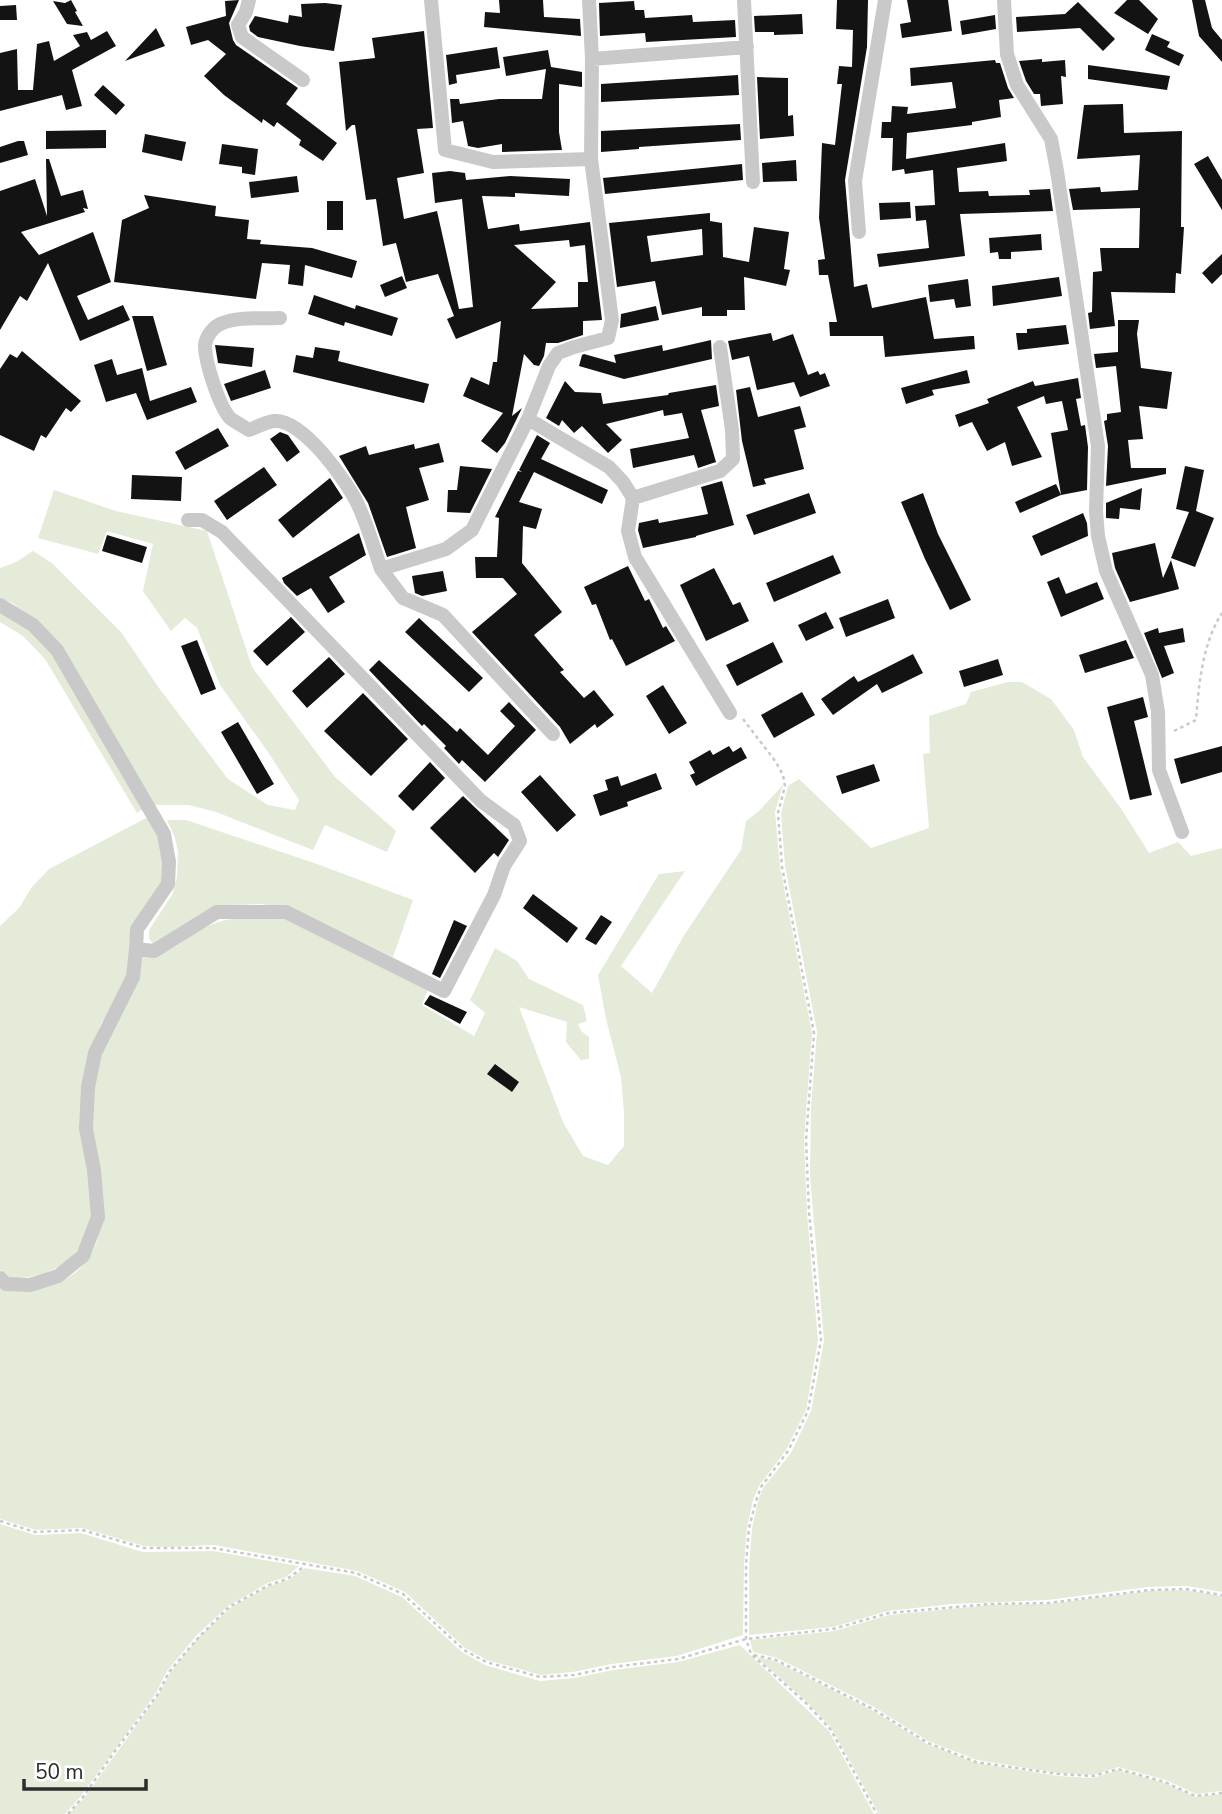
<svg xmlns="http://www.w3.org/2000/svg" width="1222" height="1814" font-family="'Nunito Sans',sans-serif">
  <rect width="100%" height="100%" fill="#fff"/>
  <path fill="#e5ebd9" d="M54,490L116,511L207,531L252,667L335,777L396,831L387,852L325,825L313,850L216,812L189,805H151L39,622L12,603L0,598V568L16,562L33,551L52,563L121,632L159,688L228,779L268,805L295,810L299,800L268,752L220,685L197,628L185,618L171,631L143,591L153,544L107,531L98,554L38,538Z
    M0,610L32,629L56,659L143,809L137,813L45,659L23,636L0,622Z
    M1008,682H1022L1051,699L1074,730L1083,757L1122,810L1149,853L1178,842L1191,856L1222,848V1592L1186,1586L1149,1587L1048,1600L953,1604L888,1611L833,1627L749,1635V1565L752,1528L758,1501L763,1488L791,1453L811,1411L824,1341L810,1175L811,1106L817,1032L785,866L781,813L788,786L799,779L871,848L929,828L923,754L930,753L929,716L966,704L971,692Z
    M783,785L775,812L780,867L812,1033L804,1140L807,1213L818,1340L806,1410L786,1450L759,1486L753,1500L747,1528L744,1565L743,1635L677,1656L612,1664L573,1672L541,1675L487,1660L465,1648L405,1592L357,1571L214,1545L169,1547L144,1546L82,1528L36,1530L0,1519V1285C13,1294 33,1289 47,1286C66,1281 79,1273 90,1256C116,1213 86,1165 90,1119C91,1097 93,1075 98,1054C101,1042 109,1032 111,1019L102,1021C90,1055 78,1095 81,1132C82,1150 89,1167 91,1185C97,1247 70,1275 10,1279L0,1270V926L19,908L32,887L49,869L150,816L161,841L164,879L131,925L129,947L141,956C175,953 179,941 206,927C233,914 265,916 294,920L428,989L422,1005L474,1036L485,1013L470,1000L495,948L517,961L529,979L583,1005L587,1021L578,1024L581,1031L589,1037V1059L581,1060L566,1042L567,1022L519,1007L563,1122L583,1156L608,1165L624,1146V1112L621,1077L606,1019L598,975L659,874L685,871L621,966L652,993L683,937L741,850L746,821L758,812Z
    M167,820H186L317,864L413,900L393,957L291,908L260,904L235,905L155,945L149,939V930L172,895L177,877L178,852L175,838Z
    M0,1524L35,1535L81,1533L143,1552L213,1551L299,1566L286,1577L268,1583L228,1606L197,1635L167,1671L156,1693L81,1796L65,1814H0Z
    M305,1568L355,1576L402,1597L462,1652L485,1665L540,1681L574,1678L613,1670L678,1662L740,1645L829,1731L874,1814H69L84,1798L159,1694L170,1673L199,1637L230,1608L269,1586L288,1580Z
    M1186,1590L1222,1596V1791L1196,1794L1166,1780L1118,1767L1093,1775L1058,1773L977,1760L928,1741L874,1707L777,1658L753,1652L750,1640L834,1631L889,1615L990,1605L1048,1604L1150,1591Z
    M756,1657L775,1661L872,1710L927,1744L976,1763L1058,1776L1093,1778L1118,1770L1165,1783L1195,1797L1222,1794V1814H879L832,1729L807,1702Z"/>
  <path fill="#131313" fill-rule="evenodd" d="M71,0L77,11L75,12L83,26L67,24L53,1L65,3Z
    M239,0L229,23L233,40L236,45L298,88L286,104L337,143L323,161L299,145L301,140L277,122L274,127L263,119L262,123L224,95L204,76L226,54L208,40L191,45L186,27L226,16L225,1Z
    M499,0H543L544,17L580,19L581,36L484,27L485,12L500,13Z
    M837,0H868L867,47L845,180L854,287L867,284L872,308L926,297L934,339L971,336H974L975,349L885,357L883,336H830L829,322H837L828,275H819L818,260L825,259L819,218L822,143L835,145L842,84H837L839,66L852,67L853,30L836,29Z
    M907,0H948L952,31L902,38L900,24L911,22Z
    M1127,0H1139L1158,19L1148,34L1114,13Z
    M1192,0H1205L1212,28L1222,40V62L1199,36Z
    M634,1L635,10H644L645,18L692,15L693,22L735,20L736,37L646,42L645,33L600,36L599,3Z
    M1078,2L1115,39L1103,51L1080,28L1017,32L1016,17L1065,14Z
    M325,3L342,5L334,51L300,46L258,37L250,31L249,26L255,16L288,23L289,15L302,17L301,4Z
    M16,5L17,20H0V6Z
    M802,14L803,34L774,35V32H755L754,16Z
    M995,15L996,29L962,35L960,21Z
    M156,28L165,46L125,61Z
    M107,31L116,46L72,70L82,106L66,110L62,95L0,111V53L17,49L18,90H33L37,44L49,41L54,61L80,46L73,35L87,32L91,40Z
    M424,31L433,128L417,129L424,173L397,178L404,219L437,211L459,309L473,307L462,199L435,203L432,173L450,171L465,173L466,180L510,176L570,179L569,196L515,193V197L482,196L488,229L519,224L520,231L590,222L602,320L583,321V335L558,343H546L544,356L539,366L534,365L524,354L512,416L522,408L505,443L497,453L481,441L503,413L463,396L471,377L489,385L493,362H497L501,321L456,339L447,319L454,316L438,274L406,282L396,243L383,246L376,199L366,200L355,125H352L346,131L339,62L375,58L372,38ZM569,240L570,247L585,245L588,282H578V307L531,309L556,282L514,245Z
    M1152,34L1170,42L1167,47L1184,55L1179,66L1145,50Z
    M497,47L500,68L456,75L457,83L449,85L446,55Z
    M548,50L551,67L582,72V87L559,84V132L562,150L502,152V144L478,148L468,146L463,121L452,123L450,99H459L460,104L499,99H542L546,69L506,76L503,57Z
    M1042,59V62L1065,60L1066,77L1061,76L1063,104L1041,106L1040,94H1034L1026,81L1019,61Z
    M995,60L996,63H1000L1008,88L1014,98L999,100L1001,117L972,122V125L907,133L906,159L1005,143L1007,161L957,168L959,192L988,191L989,196L1030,195L1029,190L1050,189L1053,211L960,214L965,256L879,267L877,254L929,248L926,220L916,221L915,206L935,205L933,170L905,174L904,169L892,171L893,138H881L882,122H891L892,106L908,107L907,114L956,108L952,82L911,86L910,68Z
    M1088,65L1140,72L1170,76L1167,90L1088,79Z
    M738,75L739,95L601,102V84Z
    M757,77L788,78V116L793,115L794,136L760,139Z
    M103,85L125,105L116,115L94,95Z
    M1123,104L1124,133L1182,131L1181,227H1184L1181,274L1176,273L1175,293L1111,292L1115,326L1090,329L1088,313L1092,312L1093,272L1102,271L1100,248H1139L1140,208L1073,210L1069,189L1100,187L1101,192L1138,190L1140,155L1077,159L1084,105Z
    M740,124L741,140L639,147V149L601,152V131Z
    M106,130V148L46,149V131Z
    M145,134L186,142L182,161L142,152Z
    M18,141H24L28,155L0,163V147Z
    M222,144L258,149L255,175L242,173V167L219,164Z
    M1208,156L1222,180V210L1194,164Z
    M46,159H49L61,196L83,190L88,209L83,208L85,212L21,232L39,255L93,232L111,282L77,296L88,320L123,305L130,320L80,341L48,263L27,301L20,296L0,330V191L35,179L47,216Z
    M796,160L797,181L763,182L762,163Z
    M742,164L743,180L605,194L603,178Z
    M297,176L299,192L251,198L249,182Z
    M144,195L216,206L215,216L249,220L247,239L261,240L260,244L312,248L357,261L352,278L305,265L303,286L288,284L290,265L262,263L256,299L114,282L122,220L149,208Z
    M327,201H343V230H327Z
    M910,202L911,218L880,220L879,203Z
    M710,213V221L722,223L723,257L749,262L754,227L789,232L784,269L790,270L786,286L744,277L745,310H727V316H702V307L662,315L655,281L617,287L609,223ZM702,229L703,255L651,262L647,236Z
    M1041,234L1042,250L1011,252V259H999L998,252L990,253L989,238Z
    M1222,254V274L1212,284L1202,273Z
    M402,276L407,288L385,297L380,285Z
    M1059,277L1062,296L993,306L992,286Z
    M968,279L971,306L956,308L954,299L930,302L928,285Z
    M314,295L355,309L356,305L398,318L392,336L345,322L344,326L308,314Z
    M656,306L659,320L620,328L621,314Z
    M132,316H153L167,365L147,371Z
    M1118,320H1139L1137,334L1141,368L1172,372L1167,409L1139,406L1143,439L1128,440L1131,468H1166V474L1106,486L1108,446L1104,421L1107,420V414L1121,412L1116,366L1096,368L1094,354L1118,352Z
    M1066,325L1069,344L1018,350L1016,333H1027V329Z
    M771,333L773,341L793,334L808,375L818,371L820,375L825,373L830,386L800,397L794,382L757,390L749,356L732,360L728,341Z
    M711,340L712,359L624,379L579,366L582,355L584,354L616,363L614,355L662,345L663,351Z
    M215,345L254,348L252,367L218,363Z
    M315,347L340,351L338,361L429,384L424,403L293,372L296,355L313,358Z
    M22,351L81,401L71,412L66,408L46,438L41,435L34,451L0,435V369L10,354L17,358Z
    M112,359L117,375L142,368L150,401L191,387L197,402L147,420L136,393L106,402L94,365Z
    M265,370L271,388L231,401L224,384Z
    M967,370L970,383L932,390L934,395L906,404L901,388Z
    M1078,378L1081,398L1076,399L1081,426L1085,425L1088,447L1087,490L1061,495L1051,433L1068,430L1062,401L1046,404L1044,396L1017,407L1042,457L1012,466L1005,442L987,451L972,422L959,427L955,415L989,403L987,399L1033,381L1035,386Z
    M565,381L575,392L601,393L603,404L668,395L669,393L716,385L719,406L701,410L716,462L698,468L694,455L633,468L630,449L689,438L682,413L664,416L663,410L606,424L622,440L608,453L582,426L574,433L562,420L559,426L546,418Z
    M750,387L758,417L800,406L806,427L794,430L804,469L764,479L766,484L753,487L742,441L736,390Z
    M218,428L229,446L185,470L175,452Z
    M280,432L288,435L300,452L287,462L270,439Z
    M537,435L550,443L541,459L608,490L602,504L534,472L519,502L542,509L536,529L523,526L522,563L562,612L534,635L564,670L560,672L584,698L594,690L614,715L597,728L595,724L570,744L560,727L472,632L517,594L503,578H476L475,557H497L499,518L495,517L518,471L522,472L519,470Z
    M439,443L444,462L419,468L429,500L406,507L416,548L387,557L368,503L339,456L366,446L369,455L414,444L415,449Z
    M460,466L492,469L470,513L447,512L448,490H457Z
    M1185,466L1204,470L1196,511L1214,518L1195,567L1171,558L1189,512L1176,509Z
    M264,467L277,485L227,520L214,501Z
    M132,475L182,477L181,501L131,499Z
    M330,478L343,498L293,538L278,520Z
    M722,481L734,525L696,536V537L643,548L638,530L639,523L658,519L659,523L708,514L701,487Z
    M1056,484L1061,495L1020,513L1015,502Z
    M1142,488L1140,510L1120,508L1119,519L1106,518V503Z
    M809,493L816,513L754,535L746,515Z
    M923,493L938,534L971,600L950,610L925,559L901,502Z
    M1083,513L1087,523L1088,536L1041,556L1032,536Z
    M359,533L366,555L329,577L345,602L328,613L311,588L297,596L284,583L282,578Z
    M107,535L147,547L142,563L102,551Z
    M1155,543L1163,578L1171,560L1179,589L1130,602L1115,568L1112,553Z
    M833,555L841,573L774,602L766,583Z
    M628,566L645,601L649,599L663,628L666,626L675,641L626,666L612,639L610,640L596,604L592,605L584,587Z
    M714,568L733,605L740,602L749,621L706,641L680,585Z
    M443,571L447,591L422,596L415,593L412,576Z
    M1059,577L1066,594L1097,582L1104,599L1061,617L1047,582Z
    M888,599L895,618L846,637L839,618Z
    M826,612L834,628L806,641L798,625Z
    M291,617L305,632L267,666L253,651Z
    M419,618L483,678L469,692L405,632Z
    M1158,628L1159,633L1183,628L1185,642L1164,646L1174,673L1162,678L1144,633Z
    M197,640L216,689L201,695L181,646Z
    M1126,640L1134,658L1085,673L1079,655Z
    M773,642L783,662L737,686L726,665Z
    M913,654L923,673L882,693L877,684L833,715L821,699L854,676L858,682Z
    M329,657L345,674L307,708L292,691Z
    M998,659L1003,675L964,687L959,671Z
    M379,660L457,732L460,728L488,755L515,726L500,711L509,702L536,730L485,782L462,760L459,764L444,748L446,746L424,724L422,726L369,670Z
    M663,685L687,723L669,734L646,696Z
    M802,692L815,715L774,738L761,715Z
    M363,693L408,739L371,776L324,731Z
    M1143,697L1148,717L1134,721L1152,795L1130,800L1107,707Z
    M238,722L274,784L257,794L221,732Z
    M729,746L733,752L741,747L747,758L696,786L690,775L695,773L689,762L710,750L713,755Z
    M1222,746V772L1181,784L1174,759Z
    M430,762L445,778L413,811L398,796Z
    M874,764L880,781L842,794L836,776Z
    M656,773L662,789L627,802L628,806L600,816L593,795L608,790L605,780L618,776L621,786Z
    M540,775L576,815L557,832L521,792Z
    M463,796L509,840L498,857L494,853L475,873L430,828Z
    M533,894L578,928L567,943L523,908Z
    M601,915L612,922L596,945L585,939Z
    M454,920L467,926L440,978L432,974Z
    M430,995L467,1012L460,1024L424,1004Z
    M495,1064L519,1082L512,1092L487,1074Z"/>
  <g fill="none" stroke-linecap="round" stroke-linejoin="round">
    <path stroke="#c9c9c9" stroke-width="2.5" stroke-dasharray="3.5 3.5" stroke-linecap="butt" d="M743,719L776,762L783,775L785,786L778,813L782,867L814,1033L806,1140L809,1212L821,1340L808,1411L788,1451L761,1487L756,1501L749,1528L746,1565V1639L751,1654L806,1703L831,1730L877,1814
      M1174,731L1196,720C1199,683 1202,645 1222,613
      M0,1521L35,1532L82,1530L144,1548H213L356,1573L403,1594L464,1650L486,1662L540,1677L574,1675L613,1667L678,1659L746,1639L833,1629L889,1613L990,1604L1048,1603L1150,1590L1186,1589L1222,1595
      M754,1655L776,1660L873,1709L928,1743L976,1762L1058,1774L1093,1776L1118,1769L1165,1782L1195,1796L1222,1793
      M68,1814L83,1797L115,1751L158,1694L169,1672L199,1637L229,1607L269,1585L287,1579L305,1566"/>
    <path stroke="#c9c9c9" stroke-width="14" d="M249,0L246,12L238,25L242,37L303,80
      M431,0L445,150L493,162L591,159L592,59L589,0
      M744,0L753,182
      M1004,0L1007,54L1017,85L1051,139L1057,171L1098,446L1096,511L1098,536L1106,571L1152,675L1158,712L1159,770L1182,832
      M592,59L747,47
      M859,232L855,181L885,0
      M280,318C262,319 238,316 220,324C212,328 206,337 205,345C205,362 219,406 230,418C235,422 243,426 249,430C257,427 266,422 274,421C303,418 349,484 359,507C368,527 374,548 381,569L446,549L472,530L528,419L549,366L558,353L574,347L608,338L612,320L591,159
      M528,419L609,467L623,482L633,498L628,531L635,557L730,713
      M633,498L720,471L733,459L732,430L720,347
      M381,569L403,598L443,615L553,734
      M0,605L33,625L57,650L164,834L169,862L168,884L137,929L136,949L154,951L217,912H286L444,991L494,895L504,866L520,841L514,825L481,801L222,532L202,520H188
      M0,1278L6,1284L30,1285L58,1276L83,1256L98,1217L94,1170L86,1129L88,1087L95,1053L133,977L136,949"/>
  </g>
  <path d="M24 1779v10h122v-10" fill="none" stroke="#2c2c2c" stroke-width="3.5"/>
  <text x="35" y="1779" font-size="21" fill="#2c2c2c" stroke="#ffffff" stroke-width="5" paint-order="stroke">50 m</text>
</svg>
